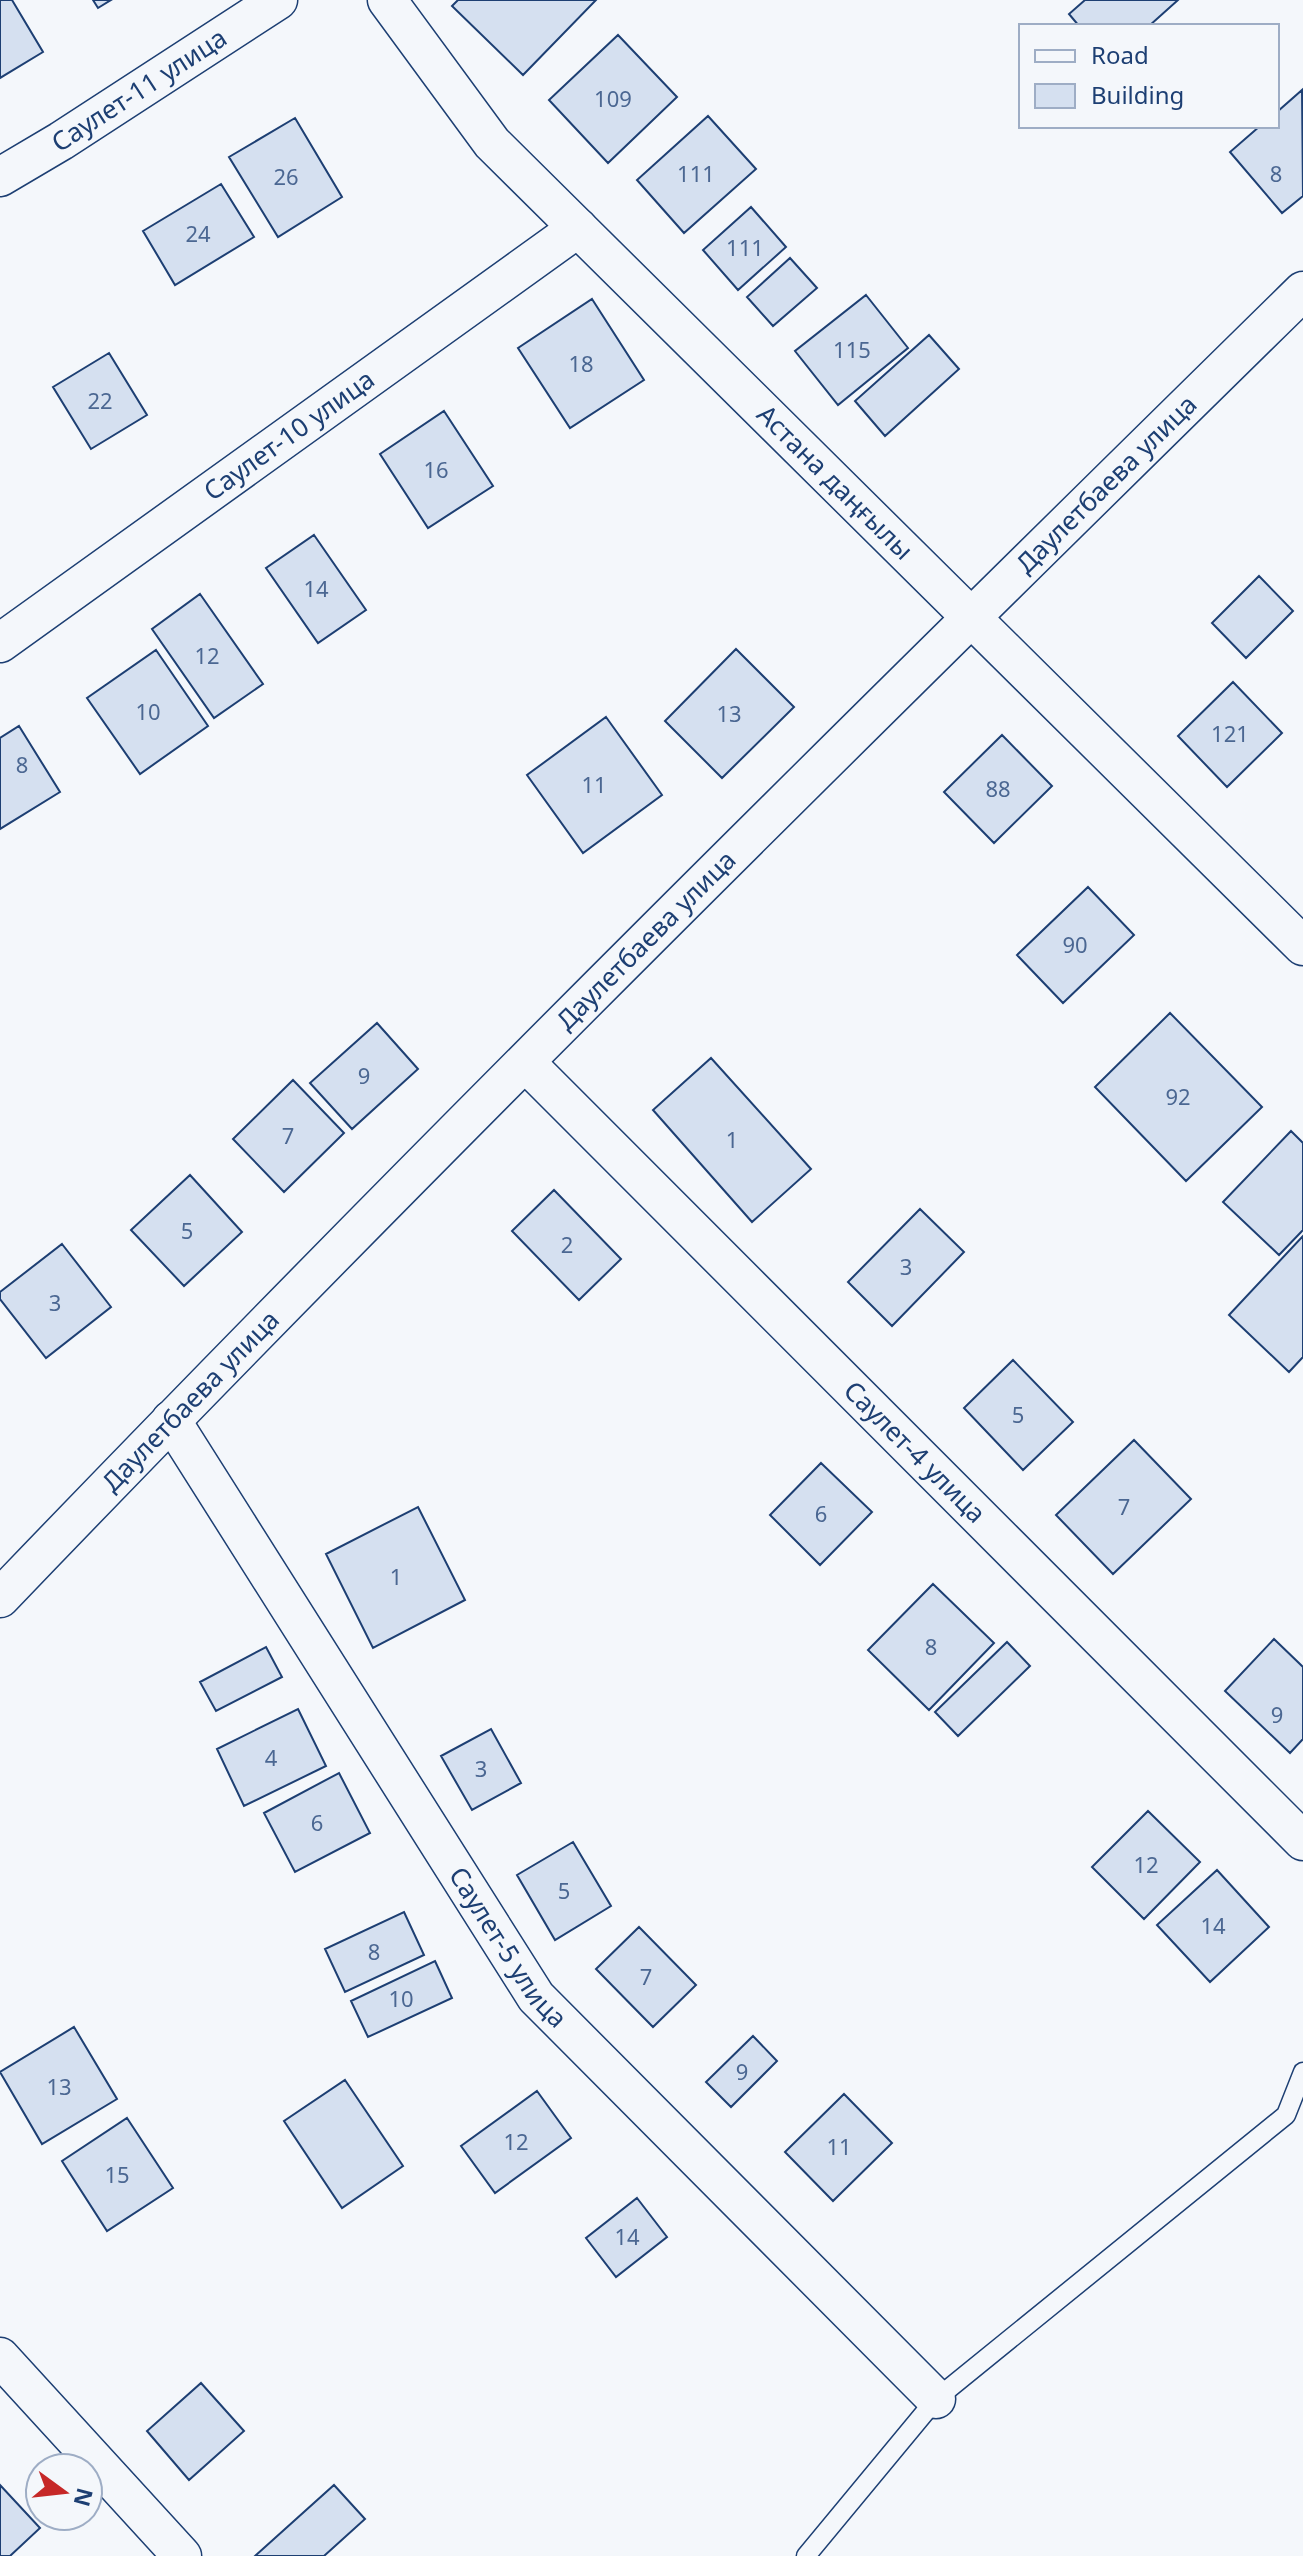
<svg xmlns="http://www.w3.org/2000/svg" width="1303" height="2556" font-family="'Noto Sans',sans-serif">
  <rect width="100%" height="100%" fill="#f4f7fb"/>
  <path fill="#d5e0f0" stroke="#1d3f73" stroke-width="2" d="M0,0H12L43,52L0,78Z
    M93,0H111L98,8Z
    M458,0H596L523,75L452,6Z
    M1085,0H1178L1149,26H1079L1069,14Z
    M618,35L677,97L608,163L549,100Z
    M1302,90L1303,196L1282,213L1230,152L1260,126H1277V112Z
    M708,116L756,169L684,233L637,180Z
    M295,118L342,197L278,237L229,157Z
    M221,184L254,237L175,285L143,231Z
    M751,207L786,247L738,290L703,250Z
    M790,258L817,288L773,326L747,297Z
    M866,295L908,348L838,405L795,351Z
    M592,299L644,380L570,428L518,348Z
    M929,335L959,369L885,436L855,401Z
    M109,353L147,415L91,449L53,387Z
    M444,411L493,486L428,528L380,454Z
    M314,535L366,610L318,643L266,568Z
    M1259,576L1293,611L1246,658L1212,623Z
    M200,594L263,684L214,718L152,629Z
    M736,649L794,707L722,778L665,721Z
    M156,650L208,726L140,774L87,698Z
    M1233,682L1282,733L1227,787L1178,736Z
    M606,717L662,795L583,853L527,775Z
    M19,726L60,792L0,829V738Z
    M1002,735L1052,786L994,843L944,792Z
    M1088,887L1134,935L1063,1003L1017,955Z
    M1170,1013L1262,1107L1186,1181L1095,1087Z
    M377,1023L418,1069L352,1129L310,1083Z
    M711,1058L811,1169L752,1222L653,1110Z
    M293,1080L344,1133L284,1192L233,1139Z
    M1291,1131L1303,1143V1230L1279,1255L1223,1202Z
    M190,1175L242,1232L184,1286L131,1230Z
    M554,1190L621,1259L579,1300L512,1231Z
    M920,1209L964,1252L892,1326L848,1282Z
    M1303,1236V1357L1289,1372L1229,1315Z
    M62,1244L111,1307L46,1358L0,1299V1292Z
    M1013,1360L1073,1422L1023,1470L964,1408Z
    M1134,1440L1191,1499L1113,1574L1056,1515Z
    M821,1463L872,1512L820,1565L770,1515Z
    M418,1507L465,1600L373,1648L326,1554Z
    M933,1584L994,1643L929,1710L868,1650Z
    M1274,1639L1303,1667V1739L1290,1753L1225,1691Z
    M1007,1642L1030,1666L958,1736L935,1712Z
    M266,1647L282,1677L216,1711L200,1682Z
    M298,1709L326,1766L244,1806L217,1749Z
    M491,1729L521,1783L472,1810L441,1756Z
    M339,1773L370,1833L295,1872L264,1813Z
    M1148,1811L1200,1862L1144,1919L1092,1867Z
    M573,1842L611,1906L555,1940L517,1875Z
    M1217,1870L1269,1927L1210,1982L1157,1925Z
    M404,1912L424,1955L345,1992L325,1949Z
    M639,1927L696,1985L653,2027L596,1969Z
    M435,1961L452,1998L368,2037L351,2001Z
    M74,2027L117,2099L42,2144L0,2072Z
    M753,2036L777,2061L731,2107L706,2082Z
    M345,2080L403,2166L342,2208L284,2121Z
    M537,2091L571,2138L495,2193L461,2146Z
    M844,2094L892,2143L833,2201L785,2152Z
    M127,2118L173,2188L107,2231L62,2161Z
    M637,2198L667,2237L616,2277L586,2238Z
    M201,2383L244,2431L189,2480L147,2431Z
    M0,2485L40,2528L10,2556H0Z
    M334,2485L365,2519L324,2556H255Z"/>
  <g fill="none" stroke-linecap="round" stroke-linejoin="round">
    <defs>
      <path id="lane" d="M806,2556L936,2399L1286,2115L1303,2072"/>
      <g id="street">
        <path id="s1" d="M387,0L492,143L1303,946"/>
        <path id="s2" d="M0,177L61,141L278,0"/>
        <path id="s3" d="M0,643L578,228"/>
        <path id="s4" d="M526,1063L1303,1841"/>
        <path id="s5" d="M171,1420L536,1997L936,2399"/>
        <path id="s6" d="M0,1598C426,1154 864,722 1303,291"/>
        <path d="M0,2357L182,2556"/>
      </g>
    </defs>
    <use href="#lane" stroke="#1d3f73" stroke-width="21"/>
    <use href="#street" stroke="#1d3f73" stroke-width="41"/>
    <use href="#lane" stroke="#f4f7fb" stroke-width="18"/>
    <use href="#street" stroke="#f4f7fb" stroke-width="38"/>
  </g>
  <g text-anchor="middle" stroke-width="6" stroke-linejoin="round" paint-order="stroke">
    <g font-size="22" fill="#4b6792">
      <text x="613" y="107">109</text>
      <text x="696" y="182">111</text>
      <text x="1276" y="182">8</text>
      <text x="286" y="185">26</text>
      <text x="198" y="242">24</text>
      <text x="745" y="256">111</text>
      <text x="852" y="358">115</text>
      <text x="581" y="372">18</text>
      <text x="100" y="409">22</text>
      <text x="436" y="478">16</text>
      <text x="316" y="597">14</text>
      <text x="207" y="664">12</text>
      <text x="148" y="720">10</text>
      <text x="729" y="722">13</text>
      <text x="1230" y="742">121</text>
      <text x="22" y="773">8</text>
      <text x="594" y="793">11</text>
      <text x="998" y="797">88</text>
      <text x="1075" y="953">90</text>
      <text x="364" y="1084">9</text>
      <text x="1178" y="1105">92</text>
      <text x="288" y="1144">7</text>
      <text x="732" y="1148">1</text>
      <text x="187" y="1239">5</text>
      <text x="567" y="1253">2</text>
      <text x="906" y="1275">3</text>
      <text x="55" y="1311">3</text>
      <text x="1018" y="1423">5</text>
      <text x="1124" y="1515">7</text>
      <text x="821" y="1522">6</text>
      <text x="396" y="1585">1</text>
      <text x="931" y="1655">8</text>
      <text x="1277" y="1723">9</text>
      <text x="271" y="1766">4</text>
      <text x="481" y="1777">3</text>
      <text x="317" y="1831">6</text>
      <text x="1146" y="1873">12</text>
      <text x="564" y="1899">5</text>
      <text x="1213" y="1934">14</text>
      <text x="374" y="1960">8</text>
      <text x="646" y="1985">7</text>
      <text x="401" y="2007">10</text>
      <text x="742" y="2080">9</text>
      <text x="59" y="2095">13</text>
      <text x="516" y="2150">12</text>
      <text x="839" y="2155">11</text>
      <text x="117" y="2183">15</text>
      <text x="627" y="2245">14</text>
    </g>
    <g font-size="26" fill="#1d3f73" stroke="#f4f7fb">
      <text dy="9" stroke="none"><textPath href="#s2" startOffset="164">Саулет-11 улица</textPath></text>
      <text dy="9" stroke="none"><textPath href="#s3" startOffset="356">Саулет-10 улица</textPath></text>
      <text dy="9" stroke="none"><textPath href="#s1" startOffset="660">Астана даңғылы</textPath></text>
      <text dy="9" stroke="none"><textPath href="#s6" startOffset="1570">Даулетбаева улица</textPath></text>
      <text dy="9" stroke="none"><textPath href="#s6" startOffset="922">Даулетбаева улица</textPath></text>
      <text dy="9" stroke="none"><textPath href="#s6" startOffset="274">Даулетбаева улица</textPath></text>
      <text dy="9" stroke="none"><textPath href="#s4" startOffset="550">Саулет-4 улица</textPath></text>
      <text dy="9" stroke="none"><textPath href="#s5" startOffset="626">Саулет-5 улица</textPath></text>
    </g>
  </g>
  <rect x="1019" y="24" width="260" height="104" fill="#f4f7fb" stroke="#9eadc5" stroke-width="2"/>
  <rect x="1035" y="50" width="40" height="12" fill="#f4f7fb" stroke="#9eadc5" stroke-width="2"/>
  <text x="1091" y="64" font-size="24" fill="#1d3f73">Road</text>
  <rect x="1035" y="84" width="40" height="24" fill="#d5e0f0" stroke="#9eadc5" stroke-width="2"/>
  <text x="1091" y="104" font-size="24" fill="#1d3f73">Building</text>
  <g transform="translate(64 2492) rotate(105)"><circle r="38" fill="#f4f7fb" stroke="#9eadc5" stroke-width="2"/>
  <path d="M0-6L14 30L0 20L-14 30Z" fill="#c62828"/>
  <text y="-12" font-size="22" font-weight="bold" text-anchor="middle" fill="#1d3f73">N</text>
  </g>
</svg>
